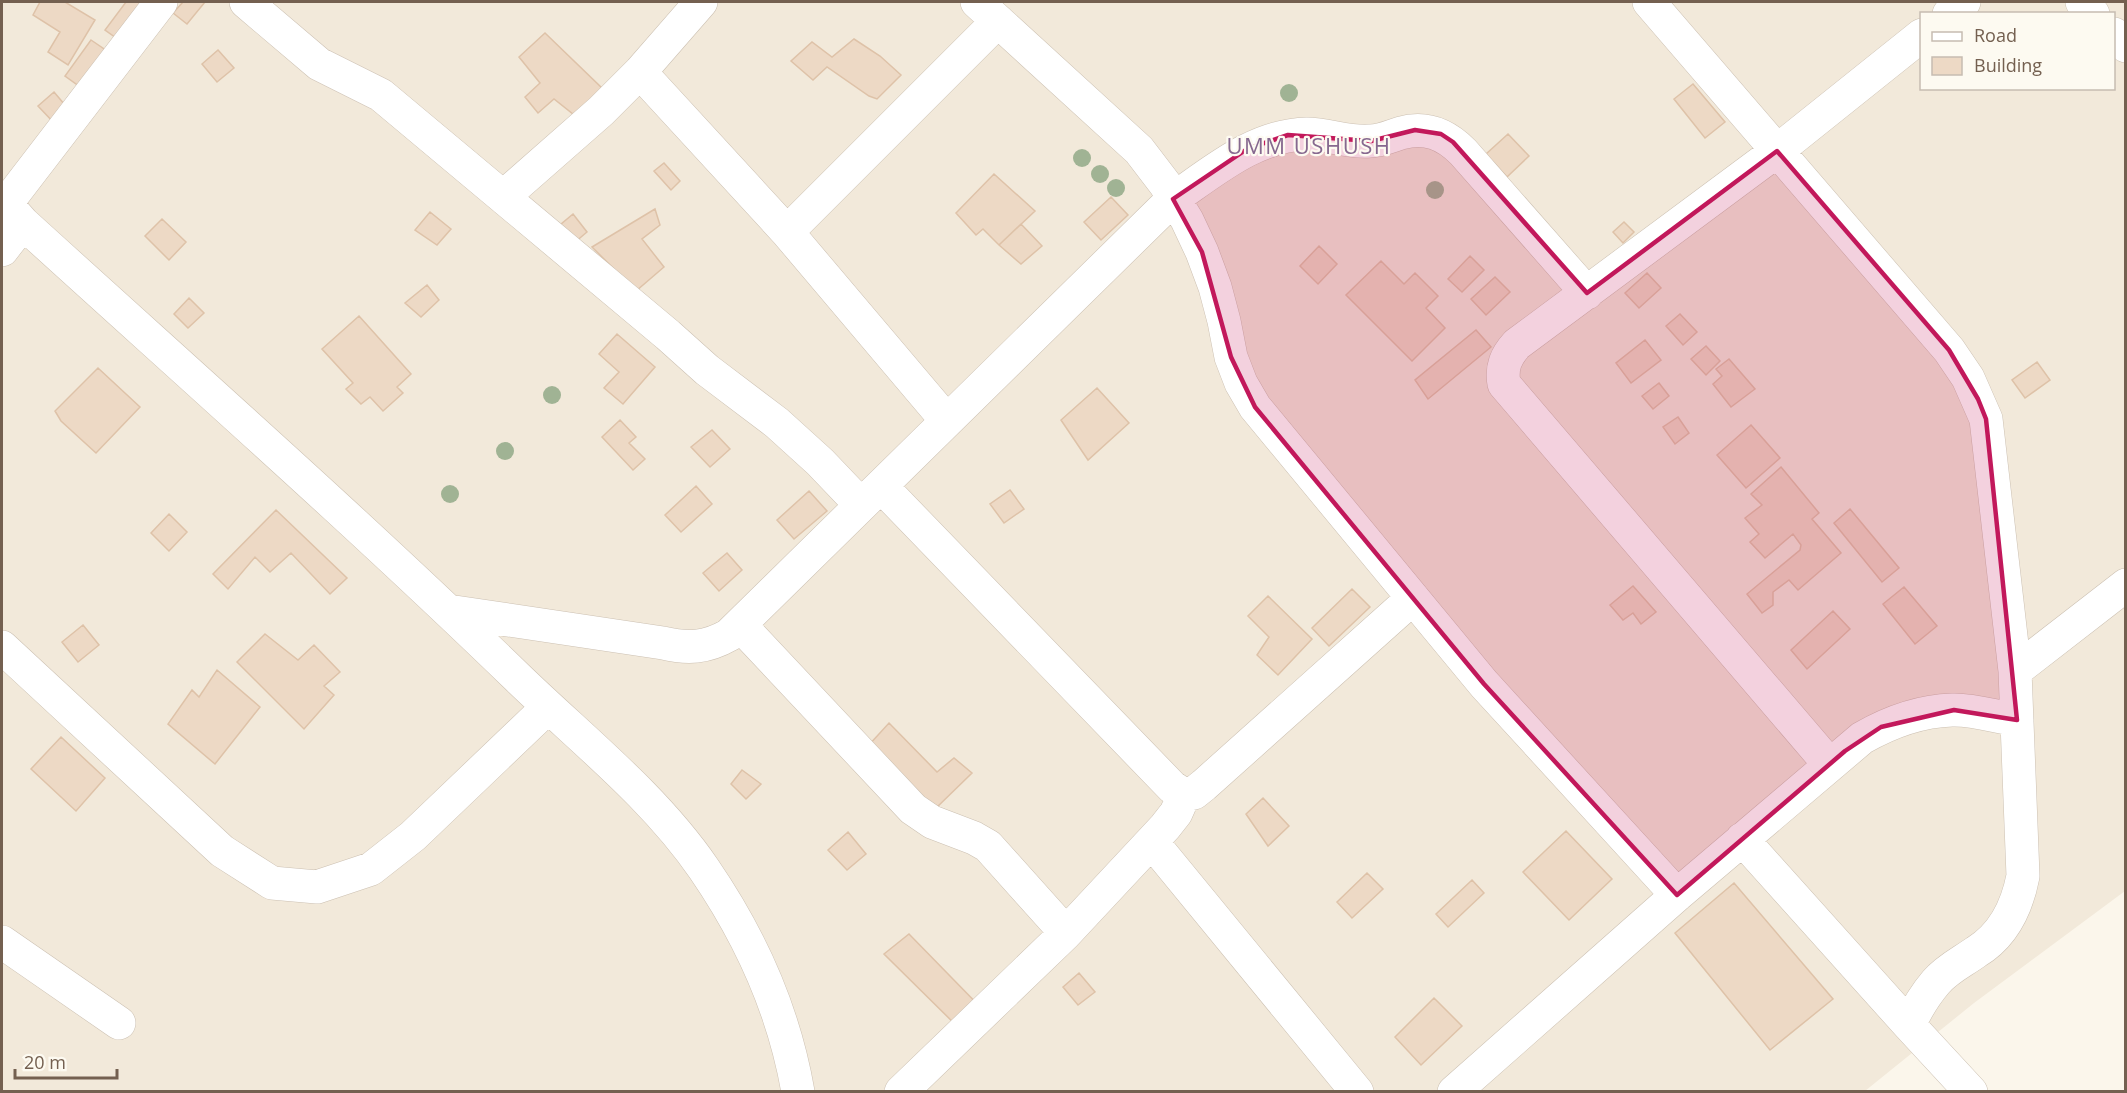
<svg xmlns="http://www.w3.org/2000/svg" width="2127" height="1093" font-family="'Open Sans',sans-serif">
  <rect width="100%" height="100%" fill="#fbf6eb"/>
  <path fill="#f2e9da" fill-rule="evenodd" d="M2,2H2125V891L1974,1003L1865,1091L2,1092ZM1922,14H2114V88H1922Z"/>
  <path fill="#edd9c5" stroke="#dec2a8" stroke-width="1.5" d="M40,2H65L95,20L68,65L48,52L60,32L33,15Z
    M126,2H148L119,40L105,30Z
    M183,2H205L187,24L173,13Z
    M545,33L605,91L573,114L554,99L538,113L525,97L540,83L519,57Z
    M854,39L880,56L901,75L877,99L869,96L827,67L813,80L791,61L812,42L832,57Z
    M91,40L110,53L83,89L65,76Z
    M218,50L234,68L217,82L202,64Z
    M1693,84L1725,122L1705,138L1674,99Z
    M54,92L70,111L55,124L38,106Z
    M1508,134L1529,156L1507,177L1486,154Z
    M664,163L680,181L671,190L654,171Z
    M994,174L1035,211L999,245L983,229L976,235L956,213Z
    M1111,197L1128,215L1101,240L1084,222Z
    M655,209L660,225L642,239L664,267L636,291L592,247Z
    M430,212L451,229L437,245L415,230Z
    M573,214L587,232L567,249L554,230Z
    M162,219L186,242L169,260L145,236Z
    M1624,222L1634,232L1623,243L1613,232Z
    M1021,224L1042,246L1021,264L999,245Z
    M1319,246L1337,264L1318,284L1300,266Z
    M1470,256L1484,270L1462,292L1448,279Z
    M1381,261L1404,284L1415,273L1438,296L1426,308L1445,328L1412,361L1346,295Z
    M1647,273L1661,288L1639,308L1625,293Z
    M1495,277L1510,292L1486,315L1471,299Z
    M427,285L439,300L421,317L405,303Z
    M189,298L204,313L188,328L174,314Z
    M1680,314L1697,332L1683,345L1666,326Z
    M359,316L411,374L397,387L403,393L383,411L370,397L361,404L346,389L353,383L322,349Z
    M1476,330L1491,347L1428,399L1415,380Z
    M617,334L655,367L623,404L604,388L619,372L599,354Z
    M1645,340L1661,360L1631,383L1616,363Z
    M1706,346L1720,361L1706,375L1691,359Z
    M1729,359L1755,389L1731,407L1713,384L1722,376L1716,369Z
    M2037,362L2050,380L2025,398L2012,380Z
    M98,368L140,407L96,453L61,421L55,411Z
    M1659,383L1669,396L1653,409L1642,396Z
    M1097,388L1129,423L1088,460L1061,420Z
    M1678,417L1689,433L1675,444L1663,427Z
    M620,420L636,437L629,443L645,459L633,470L602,437Z
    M1751,425L1780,458L1746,488L1717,455Z
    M712,430L730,449L710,467L691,447Z
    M1781,467L1819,513L1812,519L1841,553L1798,590L1789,580L1773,592V605L1762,613L1747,594L1800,550L1801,545L1793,534L1765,558L1750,542L1759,534L1745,518L1762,505L1751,494Z
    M696,486L712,504L681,532L665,515Z
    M1010,490L1024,509L1004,523L990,504Z
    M809,491L827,511L794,539L777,520Z
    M1850,509L1899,568L1882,582L1834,523Z
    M276,510L347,578L330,594L291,553L270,572L255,557L228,589L213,574Z
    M169,514L187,532L169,551L151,533Z
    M727,553L742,570L719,591L703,573Z
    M1633,586L1656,612L1641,624L1633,613L1623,620L1610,605Z
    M1904,587L1937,626L1915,644L1883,604Z
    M1352,589L1370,607L1329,646L1312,628Z
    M1268,596L1312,639L1278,675L1257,655L1269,637L1248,616Z
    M1833,611L1850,629L1807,669L1791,650Z
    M83,625L99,645L78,662L62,642Z
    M265,634L298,660L314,645L340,672L324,686L334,695L304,729L237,662Z
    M217,670L260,707L215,764L168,724L192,690L199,697Z
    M889,723L937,772L954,758L972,773L933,811L868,746Z
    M61,737L105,778L76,811L31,769Z
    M742,770L761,784L746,799L731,784Z
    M1263,798L1289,826L1268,846L1246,814Z
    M1566,831L1612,879L1569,920L1523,872Z
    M848,832L866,854L847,870L828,850Z
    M1367,873L1383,889L1352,918L1337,902Z
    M1472,880L1484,893L1448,927L1436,914Z
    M1734,883L1833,999L1770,1050L1675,933Z
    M909,934L990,1017L969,1038L884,954Z
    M1079,973L1095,992L1078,1005L1063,987Z
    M1434,998L1462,1026L1421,1065L1395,1037Z"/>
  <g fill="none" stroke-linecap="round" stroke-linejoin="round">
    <defs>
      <path id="street" d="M246,2L319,64L381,95L668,335L707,370L777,423L820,462L861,505
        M977,2L1139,150L1165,184L1187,220L1202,252L1215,287L1224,321L1231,357L1241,383L1255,407L1484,684L1677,895
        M1649,2L1949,350L1968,378L1986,419L2015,671L2023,876C2017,907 2004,935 1976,952C1962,962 1947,969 1936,982C1924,996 1916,1010 1909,1025
        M2082,2L2093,14
        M1949,14L1964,2
        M2114,34L2126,46
        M640,72L787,232L947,421
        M503,197L601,111L640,72L701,2
        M2,199L23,223C189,374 357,522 518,678C581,739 654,796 704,869C750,936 784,1011 798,1092
        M6,204L161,2
        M787,232L998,21
        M2,250L23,223
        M881,486L1172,787L1184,795L1194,793L1204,785L1413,598
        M448,611L663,643C688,649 706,648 729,635L1173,199C1214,171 1255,135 1307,134C1328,134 1348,143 1370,141C1381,141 1391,136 1401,133C1426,126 1445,134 1463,152L1587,293
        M740,625L913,809L932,822L974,838L988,846L1066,933
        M2,647L222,851L272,883L317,887L371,869L413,836L548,707
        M2015,671L2126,585
        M1830,765L1504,384C1501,367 1506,356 1517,344L1777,151L1922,35
        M1742,839L1909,1025L1971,1092
        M1152,842L1357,1092
        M2,942L119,1023
        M901,1092L1066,933L1165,827L1176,813L1184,795
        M1454,1092L1677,895L1862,738C1890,722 1920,711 1952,710C1973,709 1996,717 2017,720"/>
    </defs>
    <use href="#street" stroke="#ccc0b2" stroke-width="34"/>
    <use href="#street" stroke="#fff" stroke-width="33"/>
  </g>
  <g fill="#a0b394">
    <circle cx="1289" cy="93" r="9"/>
    <circle cx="1082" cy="158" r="9"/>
    <circle cx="1100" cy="174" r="9"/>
    <circle cx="1116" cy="188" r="9"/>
    <circle cx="1435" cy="190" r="9"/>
    <circle cx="552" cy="395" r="9"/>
    <circle cx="505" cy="451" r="9"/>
    <circle cx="450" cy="494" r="9"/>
  </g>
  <path fill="#c2185b" fill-opacity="0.2" stroke="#c2185b" stroke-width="4.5" stroke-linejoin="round" d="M1415,130L1441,134L1453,142L1587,293L1777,151L1949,350L1978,399L1986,419L2017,720L1954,710L1881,727L1845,751L1677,895L1484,684L1255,407L1231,357L1202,252L1173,199L1247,149L1288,135L1371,141Z"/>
  <g text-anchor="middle" stroke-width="4.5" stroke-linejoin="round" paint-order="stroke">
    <g font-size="22" letter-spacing="1.5" fill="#86688f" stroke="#fdfaf1">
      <text x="1309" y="154">UMM USHUSH</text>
    </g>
  </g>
  <rect width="2127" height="1093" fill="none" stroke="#746050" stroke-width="6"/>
  <rect x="1920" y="12" width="195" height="78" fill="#fdfaf1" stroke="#c6bcb1" stroke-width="1.5"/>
  <rect x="1932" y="32" width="30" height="9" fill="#ffffff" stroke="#c6bcb1" stroke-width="1.5"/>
  <text x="1974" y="42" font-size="18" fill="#746050">Road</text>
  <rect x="1932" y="57" width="30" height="18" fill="#edd9c5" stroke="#c6bcb1" stroke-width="1.5"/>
  <text x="1974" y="72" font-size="18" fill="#746050">Building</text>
  <path d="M15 1069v9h102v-9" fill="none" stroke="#746050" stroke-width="3"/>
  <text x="24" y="1069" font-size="18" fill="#746050" stroke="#fdfaf1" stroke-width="4.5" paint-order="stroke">20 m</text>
</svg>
